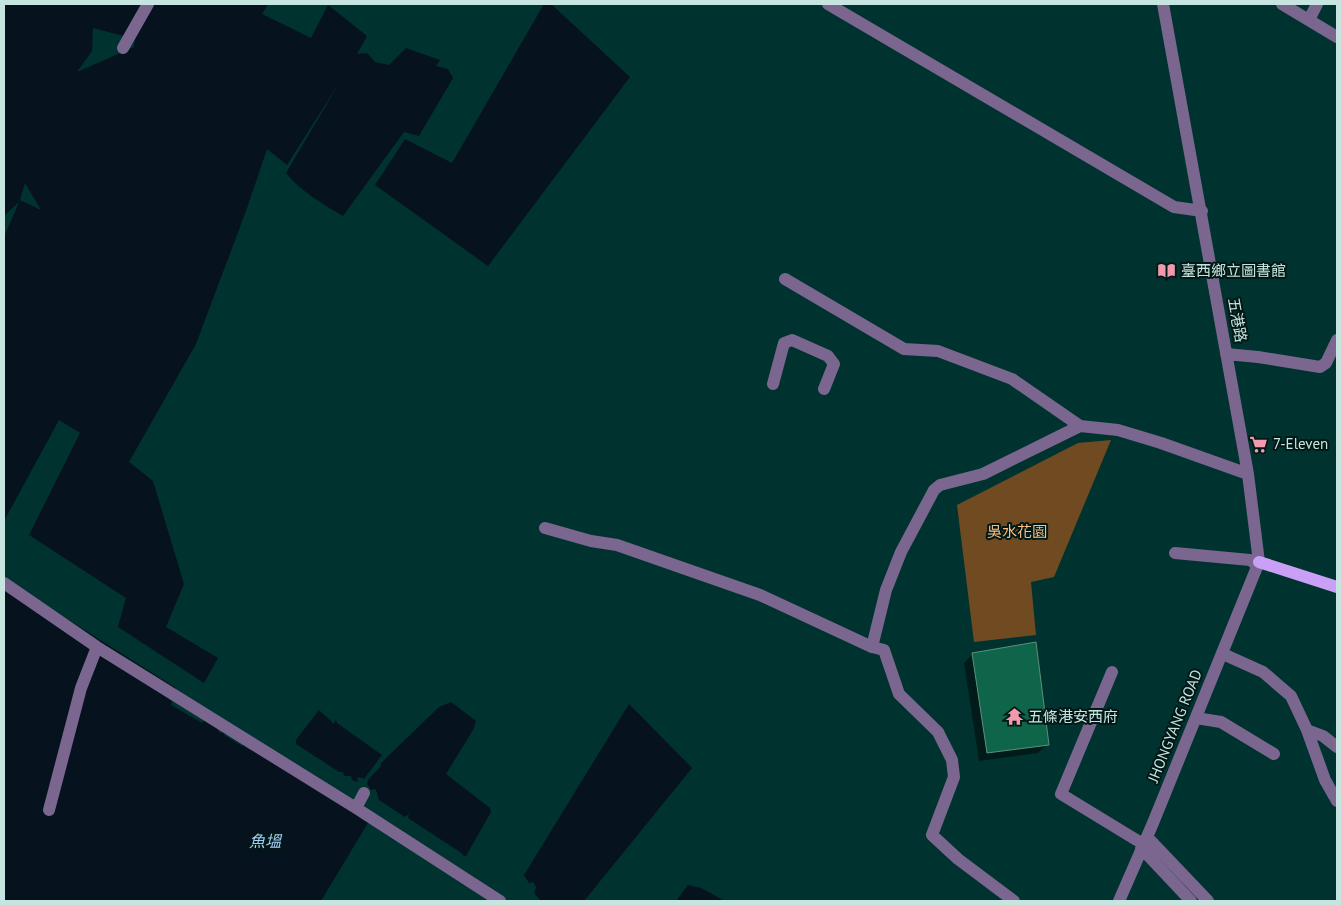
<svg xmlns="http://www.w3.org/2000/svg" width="1341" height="905" font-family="'PT Sans','Noto Sans TC',sans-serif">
  <rect width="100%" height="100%" fill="#00332f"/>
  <path fill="#704b22" d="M1111,440L1054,577L1031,582L1036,635L974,642L957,505L1078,443Z"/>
  <path fill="#06121d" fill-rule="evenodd" d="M4,4H268L262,14L311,38L328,5L367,36L357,54L367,53L375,62L389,65L406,48L440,60L436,66L448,69L453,78L419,136L404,132L343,216C323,204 300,191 286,173L341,80L287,165L267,149L246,211L196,344L129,462L153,481L184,584L166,627L218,658L204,683L118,627L126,598L29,535L80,433L59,420L4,521V237L19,202L4,216ZM93,28L135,39L134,47L77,72L92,51ZM25,183L41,210L20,200Z
    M544,4H551L630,77L488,266L375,185L405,139L452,163Z
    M4,579L176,688L171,705L202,723L204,720L219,728L218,731L221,733L225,732L224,735L242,746L244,745L247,748L374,813L321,901H4Z
    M451,702L476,721L473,730L446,774L490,808L491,812L466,856H464L460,852L408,818L409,814L405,817L379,800L376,790L374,789L371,790L367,784L368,780L381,766V763L439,707Z
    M629,704L692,768L584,901H541L534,893L536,887L533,882L529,883L524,875Z
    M319,710L334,724L336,719L337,723L382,755L364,779L360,777L357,778L358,782L352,780L351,776H344L343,772H339L296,744V740Z
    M688,885L701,888L725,901H676Z"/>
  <path fill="#0007" d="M973,654L1047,745L1038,753L979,761L964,663Z"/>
  <path fill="#0e654a" stroke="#5e907b" d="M1036,642L1049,745L987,753L972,653Z"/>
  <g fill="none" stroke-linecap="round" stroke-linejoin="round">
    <path stroke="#7a668f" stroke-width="12" d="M828,4L1174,207L1202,211
      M1282,4L1337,37
      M1309,20L1317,4
      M123,48L148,4
      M785,279L904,349L938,351L1012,379L1080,426
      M1226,354L1258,357L1320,367L1326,363L1337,340
      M773,384L784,343L792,340L828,356L834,364L824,389
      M545,528L591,541L617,545L760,595L872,647
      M1175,553L1250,560L1258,566
      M4,583L97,647L356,808L500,901
      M1223,654L1263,672L1291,696L1307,730L1325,780L1337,801
      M1112,672L1061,794L1143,844
      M1196,718L1221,722L1274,754
      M1307,730L1323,736L1337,747
      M356,808L364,793
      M49,810L81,688L97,647
      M1147,837L1208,901
      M1141,848L1191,901
      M1014,901L958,859L932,835L954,777L952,760L938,732L899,694L884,650L872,647L886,590L901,552L934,490L940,485L983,474L1080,426L1118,430L1161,443L1248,474
      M1119,901L1153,823L1259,562L1248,474L1163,4"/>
    <path stroke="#c9a0f5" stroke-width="12" d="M1259,562L1337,587"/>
  </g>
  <defs>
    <symbol id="library-bare" viewBox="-9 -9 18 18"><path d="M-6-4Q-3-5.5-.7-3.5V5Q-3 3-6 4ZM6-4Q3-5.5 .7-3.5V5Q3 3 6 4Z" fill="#f29aad" stroke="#011816" stroke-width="2.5" paint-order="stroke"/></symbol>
    <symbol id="supermarket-bare" viewBox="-9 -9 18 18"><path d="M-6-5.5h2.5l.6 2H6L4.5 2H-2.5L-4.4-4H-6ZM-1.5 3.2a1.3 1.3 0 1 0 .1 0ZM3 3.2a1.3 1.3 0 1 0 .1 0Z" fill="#f29aad" stroke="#011816" stroke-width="2.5" paint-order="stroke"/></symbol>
    <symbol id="temple-bare" viewBox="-9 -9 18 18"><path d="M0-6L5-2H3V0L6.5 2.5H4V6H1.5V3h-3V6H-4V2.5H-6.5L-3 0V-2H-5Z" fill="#f29aad" stroke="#011816" stroke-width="2.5" paint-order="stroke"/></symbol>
  </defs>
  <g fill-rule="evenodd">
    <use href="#library-bare" x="1154" y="258" width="25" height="25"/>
    <use href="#supermarket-bare" x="1246" y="432" width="25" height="25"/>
    <use href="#temple-bare" x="1002" y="704" width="25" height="25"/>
  </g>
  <g text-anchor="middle" stroke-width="4" stroke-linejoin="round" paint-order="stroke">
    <g font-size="15" fill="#c7e5e0" stroke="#011816" text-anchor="start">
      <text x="1181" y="276">臺西鄉立圖書館</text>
      <text x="1273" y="449">7-Eleven</text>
      <text x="1028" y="722">五條港安西府</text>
    </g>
    <g font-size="15" fill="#c7e5e0" stroke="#011816">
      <text transform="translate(1237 320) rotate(80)" y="5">五港路</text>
      <text transform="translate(1175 726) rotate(-68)" y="5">JHONGYANG ROAD</text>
    </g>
    <g font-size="15" fill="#fdbf80" stroke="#011816">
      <text x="1017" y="537">吳水花園</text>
    </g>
    <g font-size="16" font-style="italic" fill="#a4cff6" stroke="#011816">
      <text x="265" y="847">魚塭</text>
    </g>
  </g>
  <rect width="1341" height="905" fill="none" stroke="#c7e5e0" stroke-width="10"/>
</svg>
